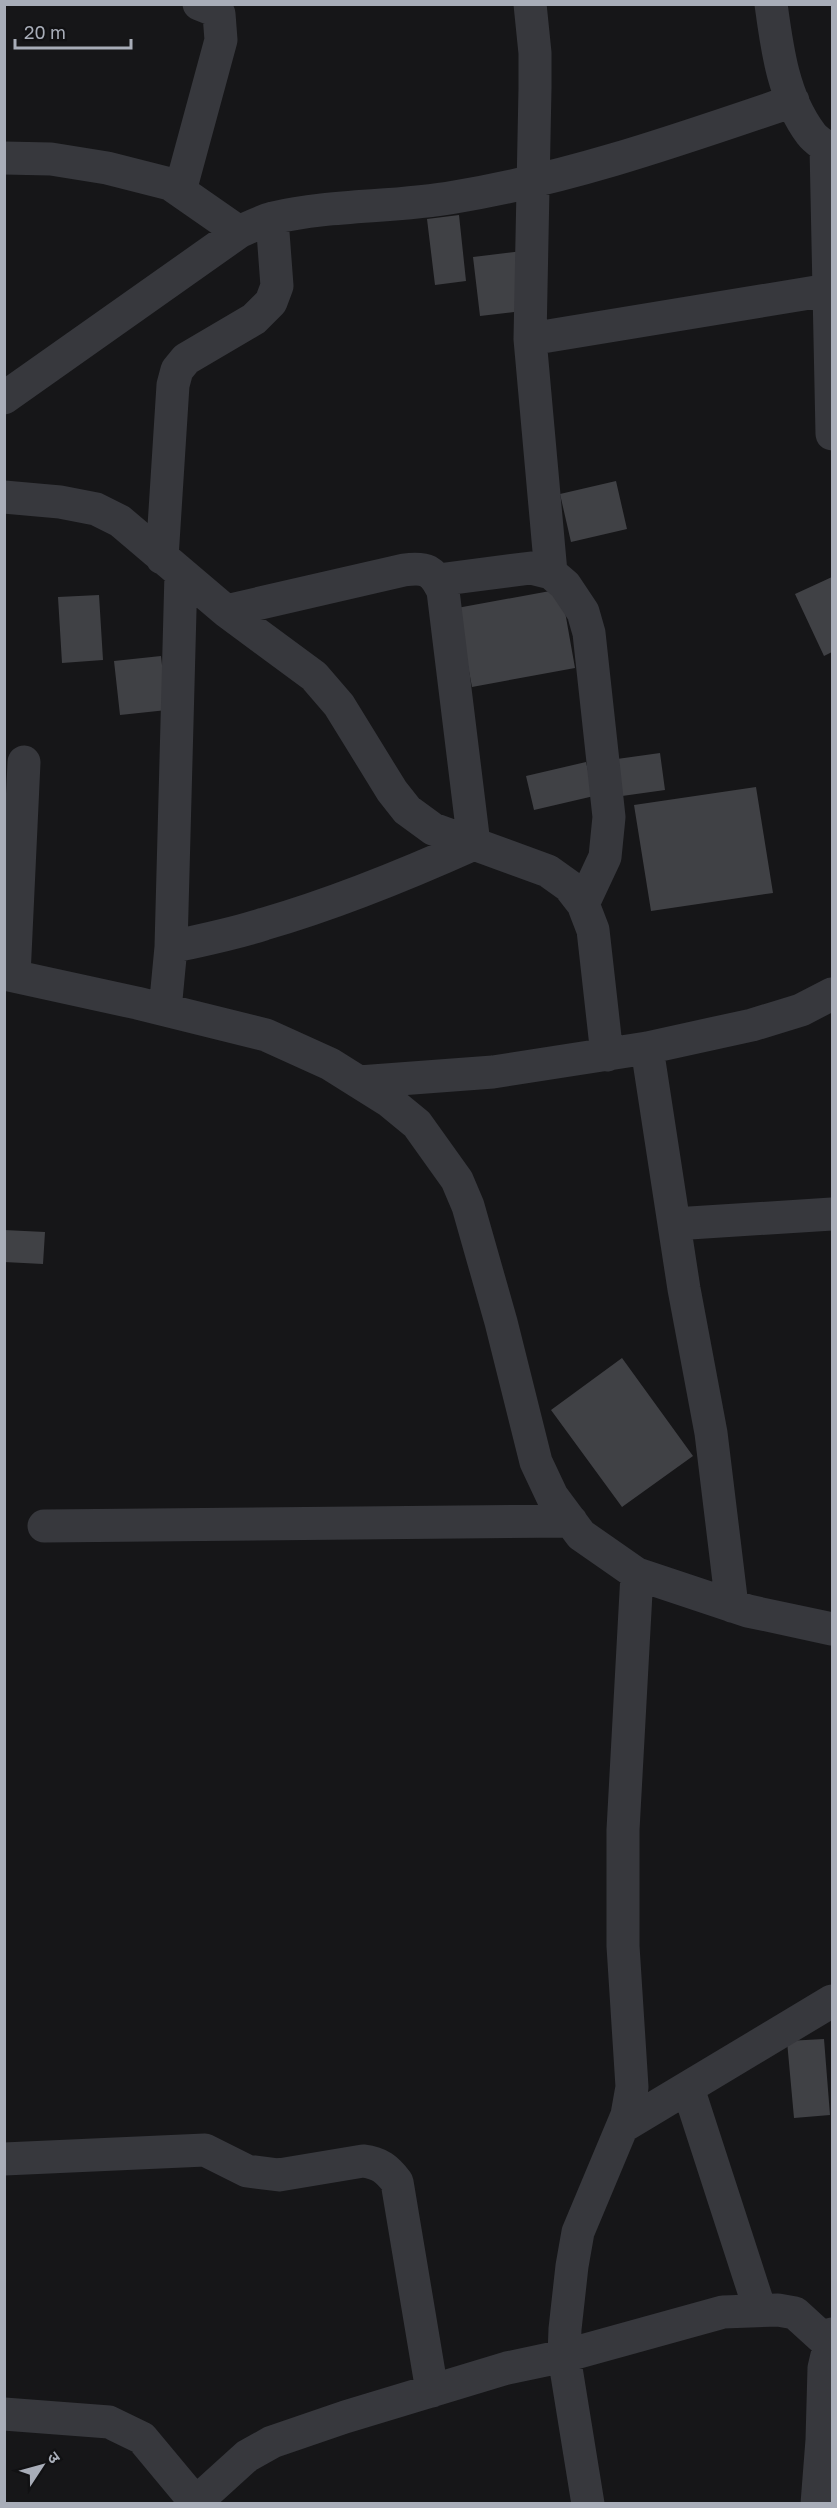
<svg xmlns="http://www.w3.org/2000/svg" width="837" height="2508" font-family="'Golos Text','Noto Sans Devanagari',sans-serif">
  <rect width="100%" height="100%" fill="#161618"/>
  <path fill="#404145" d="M459,215L466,281L435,285L427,219Z
    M523,251L531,310L480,316L473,257Z
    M616,481L627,529L571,542L560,494Z
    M832,577V652L824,656L795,594Z
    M561,589L575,668L472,687L457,608Z
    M99,595L103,660L62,663L58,597Z
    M161,656L167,710L120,715L114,661Z
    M660,753L665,790L622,796L617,759Z
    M586,762L594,796L534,810L526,776Z
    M756,787L773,893L651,911L634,805Z
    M4,1230L45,1232L43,1264L4,1262Z
    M622,1358L693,1456L622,1507L551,1410Z
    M824,2039L830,2115L794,2118L787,2041Z"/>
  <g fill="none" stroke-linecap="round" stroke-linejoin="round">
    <path stroke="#37383d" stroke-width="33" d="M530,4L535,53V88L530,339L551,573
      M771,4C777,48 783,97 811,134C816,141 826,146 832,152
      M826,147L832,434
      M4,158L51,159L107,168L170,184L239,232
      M180,191L221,40L219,14L214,10L199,4
      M530,339L828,290
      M4,398L239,232C250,227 262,221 273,218C332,204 395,208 455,197C571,178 681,139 793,101
      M4,497L60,502L96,509L120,521L226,611L314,676L339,705L392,791L407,810L433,829L548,871L569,886L583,904L593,930L607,1055
      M162,558L173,385L177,370L186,359L254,319L271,302L277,286L272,219
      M438,580L531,568L551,573L565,585L583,612L589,633L609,817L605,857L583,904
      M171,947C202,940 234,934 264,924C337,903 405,875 474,844L443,591C433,570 426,567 404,570L226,611
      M4,974L137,1003L266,1035L330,1064L389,1101L417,1124L457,1180L468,1206L501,1322L536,1462L552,1496L581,1535L637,1574L748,1611L832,1629
      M14,976L24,762
      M165,1010L171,947L181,573
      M647,1048L684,1289L711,1433L732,1606
      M359,1082L493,1072L647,1048L752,1025L801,1010L832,994
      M674,1224L832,1214
      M44,1526L571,1521
      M688,2088L760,2310
      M622,2127L832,2001
      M4,2159L205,2150L247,2171L279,2175L363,2161C380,2163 387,2169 397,2182L432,2391
      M4,2414L109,2422L142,2438L197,2504
      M194,2504L247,2456L272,2442L345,2417L507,2368L564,2356L723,2312L778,2310L795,2313L828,2343L832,2344
      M588,2504L564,2356L565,2329L572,2266L578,2232L627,2115L632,2087L623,1946V1830L637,1574
      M817,2504L822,2440L824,2368L832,2334"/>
  </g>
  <rect width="837" height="2508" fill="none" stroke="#a8adb8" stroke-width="12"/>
  <g transform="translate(42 2466) rotate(54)" stroke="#111113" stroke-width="4.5" paint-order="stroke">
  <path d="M0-4.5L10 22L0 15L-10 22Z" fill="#a8adb8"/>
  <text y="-9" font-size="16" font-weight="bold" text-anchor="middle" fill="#a8adb8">उ</text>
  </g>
  <path d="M15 39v9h116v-9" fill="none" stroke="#a8adb8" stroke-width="3"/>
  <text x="24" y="39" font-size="18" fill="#a8adb8" stroke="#111113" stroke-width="4.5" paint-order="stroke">20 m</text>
</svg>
